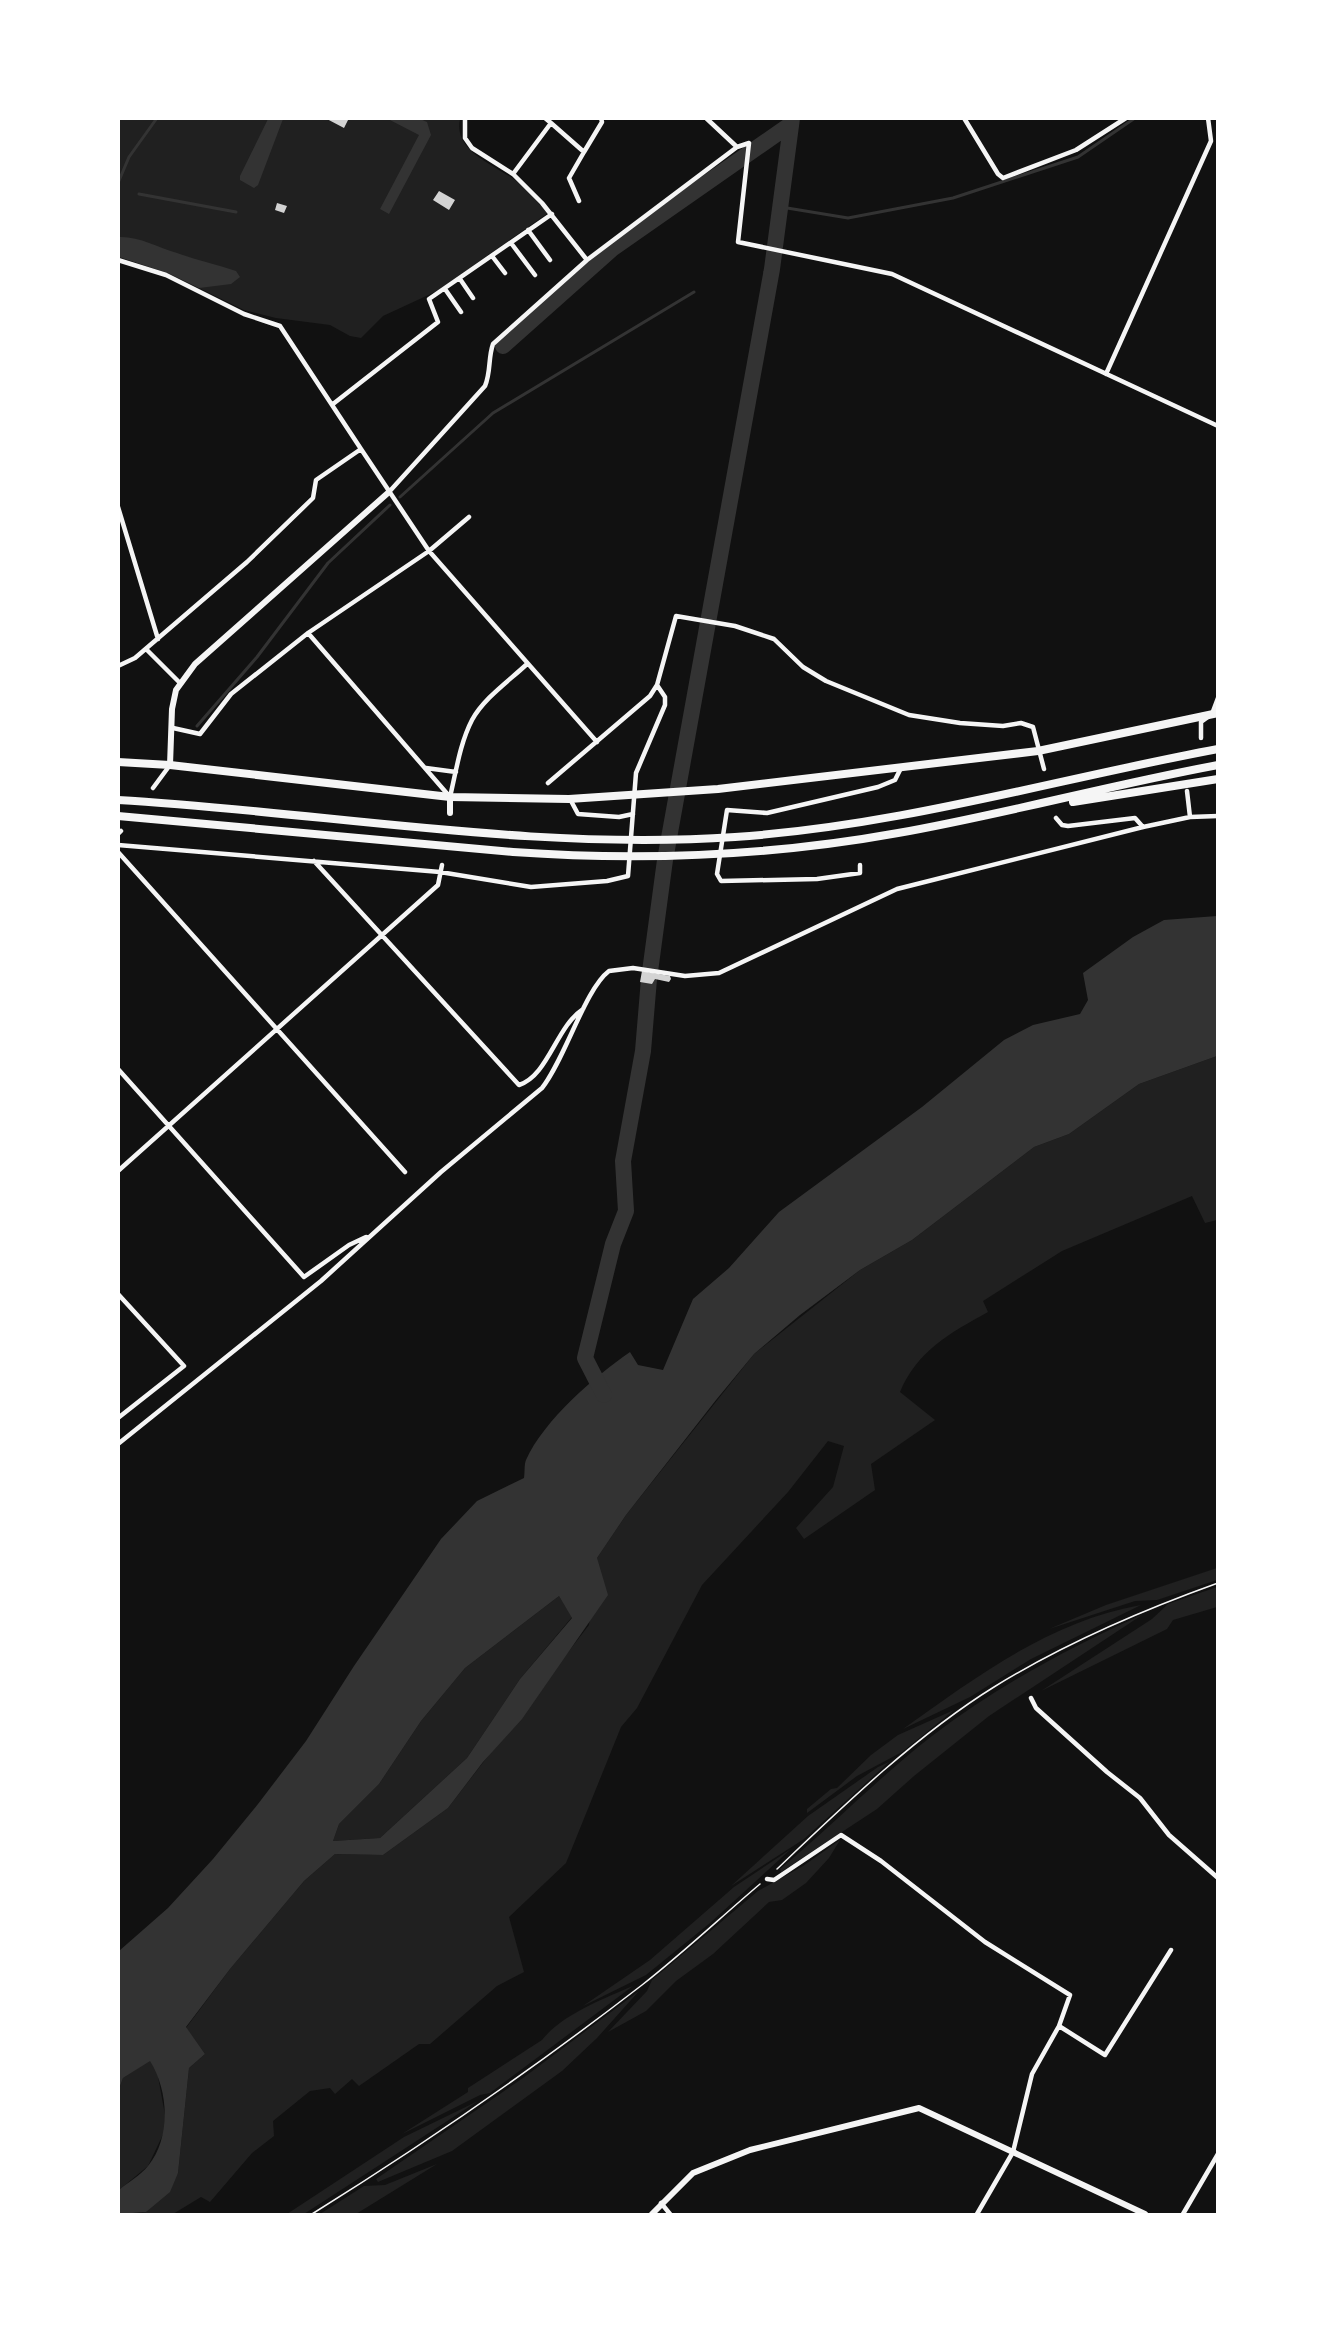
<svg xmlns="http://www.w3.org/2000/svg" width="1336" height="2333" font-family="Arial,sans-serif">
  <rect width="100%" height="100%" fill="#111"/>
  <path fill="#202020" d="M118,119H460C453,151 493,164 515,180C527,189 537,202 548,213L437,291L383,316L361,338L350,336L330,325L276,318L244,310L168,273L119,257Z
    M1217,1056V1220L1205,1223L1192,1196L1062,1251L983,1301L988,1312C950,1333 917,1351 900,1392L935,1420L871,1464L875,1490L804,1539L796,1528L833,1487L844,1446L828,1441L788,1492L702,1585L637,1708L621,1727L566,1863L509,1917L524,1972L497,1986L430,2044H419L359,2086L352,2079L335,2094L330,2088L310,2091L273,2121L274,2136L252,2153L210,2202L201,2197L173,2214H136L146,2212L178,2173L189,2068L205,2054L186,2028L230,1969L304,1881L335,1854L383,1855L448,1808L589,1625L597,1558L626,1515L754,1354L860,1270L912,1240L1034,1147L1069,1134L1139,1084Z
    M1217,1568V1580L1157,1600L1135,1601L1049,1629L1106,1605Z
    M1217,1587V1607L1173,1620L1167,1629L1041,1691L1152,1619L1168,1604Z
    M559,1596L572,1617L520,1679L467,1758L380,1838L333,1841L339,1824L379,1784L421,1721L465,1668Z
    M1141,1605L1031,1659L970,1697L903,1729C976,1677 1050,1621 1141,1605Z
    M1142,1615L989,1716L914,1776L877,1809L781,1872L780,1869C832,1826 879,1777 932,1736C998,1686 1066,1649 1142,1615Z
    M954,1710L902,1752L857,1776L807,1813V1809L831,1789L837,1788L871,1755L898,1735Z
    M889,1762L804,1839L731,1886L808,1816L878,1767Z
    M840,1840L829,1858L806,1883L782,1900L769,1902L713,1954L676,1981L646,2011L608,2032L647,1991L652,1980L758,1891L803,1866Z
    M791,1849L710,1923L646,1975L583,2006L650,1960L734,1887Z
    M633,1986L490,2093L480,2095L402,2134L468,2092V2088L542,2040C561,2015 605,1998 633,1986Z
    M639,1991L597,2038L562,2071L452,2151L385,2179L378,2182L376,2179L523,2078Z
    M150,2060L157,2071L167,2126L148,2166L119,2190V2089L123,2078Z
    M478,2101L304,2214H287L404,2137Z
    M437,2164L356,2214H320L364,2186L385,2185Z"/>
  <path fill="#333" fill-rule="evenodd" d="M268,119H283L258,185L254,188L240,180V176Z
    M388,119H420L427,122L431,135L389,214L380,209L419,135Z
    M118,237C139,236 157,247 177,253C196,260 216,264 236,271L240,277L231,284L199,288L168,273L119,257Z
    M1217,916V1056L1139,1084L1069,1134L1034,1147L912,1240L860,1270L800,1315L754,1354L716,1400L626,1515L597,1558L608,1595L522,1719L483,1762L448,1808L383,1855L335,1854L304,1881L230,1969L186,2027L205,2054L189,2068L178,2173L170,2192L146,2212L119,2214V2190C127,2183 141,2175 148,2166C171,2138 169,2091 150,2061L123,2078L119,2089V1951L168,1908L213,1859L258,1804L306,1741L354,1666L441,1539L477,1501L524,1478C525,1472 524,1465 526,1460C544,1420 595,1376 630,1352L638,1365L663,1370L693,1299L729,1268L779,1212L922,1107L1004,1040L1033,1025L1080,1014L1088,1000L1083,973L1133,937L1164,920ZM559,1596L572,1618L520,1679L467,1758L380,1838L333,1841L339,1824L379,1784L421,1721L465,1668Z"/>
  <g fill="none" stroke-linecap="round" stroke-linejoin="round">
    <path stroke="#333" stroke-width="3" d="M118,183L129,157L157,118
      M139,194L236,212
      M781,207L848,218L953,198L1078,157L1135,118
      M765,272L772,269
      M400,497L493,413L694,292
      M197,726L257,657L328,563L390,505"/>
    <path stroke="#333" stroke-width="16" d="M503,346L612,249L791,124
      M604,1395L585,1358L613,1244L626,1211L623,1161L643,1051L649,979L665,860L772,269L792,118"/>
  </g>
  <path fill="#d3d3d3" d="M325,118H349L344,128Z
    M439,191L455,200L449,210L433,200Z
    M277,203L287,206L284,213L275,210Z
    M642,971L670,976L671,979L669,982L655,979L652,984L640,982Z"/>
  <g fill="none" stroke-linecap="round" stroke-linejoin="round">
    <path stroke="#f5f5f5" stroke-width="1.5" d="M777,1869C842,1807 918,1734 994,1687C1065,1643 1140,1611 1218,1583
      M312,2214C426,2143 536,2067 642,1985C683,1953 721,1917 760,1884"/>
    <path stroke="#f5f5f5" stroke-width="4.5" d="M465,118V138L472,148L513,174L542,203L587,260
      M706,118L737,147L749,143L738,242L892,274L1218,426
      M964,118L998,174L1003,178L1076,150L1126,118
      M551,123L584,152L602,122L601,118
      M513,174L551,123L545,118
      M579,201L569,178L584,152
      M528,230L550,260
      M511,243L535,275
      M492,256L505,273
      M118,260L166,275L244,314L280,326L361,449L316,480L313,498L247,562L135,658L118,666
      M460,279L473,298
      M445,289L461,312
      M1106,374L1211,141L1208,118
      M333,404L438,322L429,299L552,214
      M361,449L429,551L597,742
      M389,492L485,386C491,372 488,358 493,344L587,260L737,147
      M118,507L158,639
      M308,633L450,797
      M146,649L180,683
      M173,728L200,734L231,694L308,633L429,551L469,517
      M1201,738V722L1212,714L1218,698
      M426,768L456,772
      M548,783L650,696L657,685L676,616L735,626L774,639L803,667L826,681L909,715L960,723L1003,726L1021,723L1033,727L1044,769
      M153,788L170,765
      M1187,791L1190,817
      M450,797C456,772 460,743 472,720C484,698 509,681 527,664
      M570,799L578,814L619,817L633,814
      M1056,818L1062,825L1068,826L1135,818L1143,827
      M118,834L121,831
      M118,845L440,872L531,887L607,881L628,876L636,773L665,705V697L657,685
      M118,852L405,1172
      M314,861L519,1085C548,1076 556,1027 583,1009
      M860,865V873L817,879L721,881L717,874L727,810L767,813L878,787L895,780L901,768
      M118,1069L304,1277L349,1245L366,1237
      M118,1171L438,885L442,865
      M118,1294L184,1366L118,1418
      M118,1444L321,1281L441,1172L542,1088C565,1059 585,989 609,971L633,968L685,976L719,973L897,889L1143,827L1190,817L1218,816
      M1031,1698L1036,1708L1107,1772L1140,1798L1169,1835L1218,1878
      M767,1879L774,1880L841,1835L881,1861L985,1942L1070,1995L1059,2026L1032,2074L1013,2152L977,2214
      M1059,2026L1105,2055L1171,1950
      M661,2203L670,2214
      M1183,2214L1218,2154"/>
    <path stroke="#f5f5f5" stroke-width="6" d="M170,765L172,709L176,690L195,664L389,492
      M450,813V797
      M652,2214L693,2173L750,2150L919,2108L1145,2214"/>
    <path stroke="#f5f5f5" stroke-width="8" d="M118,762L170,765L450,797L569,799L718,789L1038,751L1218,713"/>
    <path stroke="#f5f5f5" stroke-width="8" d="M118,800C324,812 529,851 735,837C899,826 1057,779 1218,749
      M1073,802L1218,779
      M118,816L513,852C642,861 771,856 898,833C1005,814 1110,785 1218,765"/>
  </g>
  <rect width="1336" height="2333" fill="none" stroke="#ffffff" stroke-width="240"/>
</svg>
